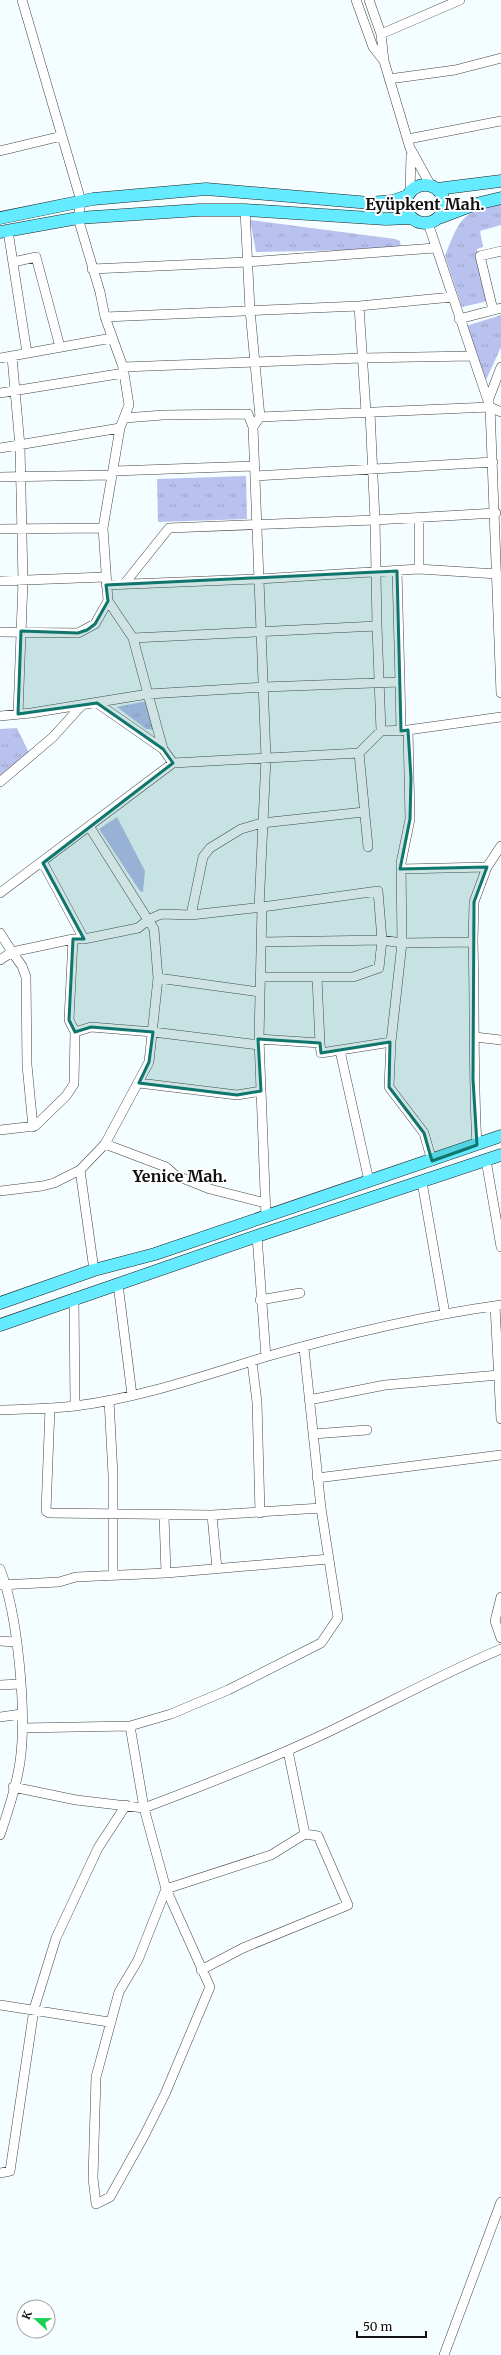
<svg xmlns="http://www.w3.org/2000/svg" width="501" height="2355" font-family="Merriweather,serif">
  <defs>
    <pattern id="park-tufts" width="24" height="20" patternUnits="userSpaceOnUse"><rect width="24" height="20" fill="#b9c1ee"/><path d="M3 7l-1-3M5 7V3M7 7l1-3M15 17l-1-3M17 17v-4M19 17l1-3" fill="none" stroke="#9ea5cb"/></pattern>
  </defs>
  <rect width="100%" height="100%" fill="#f4fdff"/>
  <path fill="#b9c1ee" d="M117,817L145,871L143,892L140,891L99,829Z"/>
  <path fill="url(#park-tufts)" d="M501,203V225L480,231L483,247L477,249L488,301L462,307L445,256C459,221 461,211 501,203Z
    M250,220L395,239L400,241L401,249L256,252Z
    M501,315V347L486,380L466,326Z
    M246,476L247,519L158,522L157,479Z
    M147,701L154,730L146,729L117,707Z
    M17,728L29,753L0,776V729Z"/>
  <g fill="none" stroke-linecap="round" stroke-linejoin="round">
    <defs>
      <path id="minor" d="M22,0L81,201L78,218L100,292L105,317L123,367L129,405L120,428L103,528L108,601L133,638
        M356,0L373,47L384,61
        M369,0L381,34L384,61L410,148L431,186
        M381,34L460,0
        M389,79L455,70L501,58
        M408,139L501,121
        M0,151L62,136
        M410,192L411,155
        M245,210L250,310L260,417
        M428,223L488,401L490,407L501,412
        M8,231L27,353
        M13,262L36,257L60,347
        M92,269L247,262L435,248
        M493,310L480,256L501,251
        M105,317L359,306
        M459,319L501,308
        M12,357L20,446L23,581L18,714
        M0,358L112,338
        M123,367L362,358L471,356
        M0,393L124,373
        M488,401L501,367
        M366,412L359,306L452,297
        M370,412L375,520L377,626
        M125,418L163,415L248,414L253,427
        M0,448L120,428
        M114,471L254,466
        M255,476L493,462
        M0,477L112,475
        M0,529L103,528
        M419,569V518
        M397,571L400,682
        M0,581L105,577
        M125,583L169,528L375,520L496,513
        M106,585L259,579L419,569L497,574
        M0,632L78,633L95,624L108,601
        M97,703L163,749
        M0,716L31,713L148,694L133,638L377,626L381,731
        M408,730L410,819L401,863L402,943L391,1042L389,1087L424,1133L432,1161
        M359,753L368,847
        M173,763L163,749L148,694L264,687L400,682L401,731
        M0,782L53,737L82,705
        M401,869L487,867
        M0,893L173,763L359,753L381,731L408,730L501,717
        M259,908L266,758L253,427L260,417L490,407L501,693
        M191,915L203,857L210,848L241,829L262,823L364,812
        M0,933L12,952L0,960
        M84,939L138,928L148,920L89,826
        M261,942L382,940L402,943L473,942L474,902L487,867L501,846
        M473,942C475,1010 473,1077 477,1145
        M260,977H353L379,968L382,940L378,891L262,907L259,1039L266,1217
        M317,978L320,1043
        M260,992L158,978L154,929L148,920L161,914L191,915L262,907
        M75,1032L91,1027L153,1032L259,1045
        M475,1037L501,1040
        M259,1039L320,1043L321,1053L391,1042
        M340,1051L369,1181
        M139,1083L237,1095L261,1091
        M33,1127L27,1065L26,977L22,966L12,952L73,939
        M0,1130L35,1126L66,1096L74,1084L75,1032L69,1020L73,939H84L43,863
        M105,1144L166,1167L175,1175L210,1189L265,1203
        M486,1160L501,1247
        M80,1170L94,1270
        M422,1182L445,1314
        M0,1191L42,1186L54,1183L80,1170L105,1144L149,1062L158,978
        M257,1236L266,1357
        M118,1284L132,1395
        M74,1298L75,1406
        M260,1300L300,1293
        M495,1306L501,1419
        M252,1362L257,1402L260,1513
        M109,1400L113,1475V1576
        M309,1400L385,1385L499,1375
        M50,1408L46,1511L49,1513L212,1515L321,1508
        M0,1410C25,1409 50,1409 75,1406C140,1398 203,1376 265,1357C342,1335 422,1316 501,1305
        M313,1434L367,1430
        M317,1478L501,1455
        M212,1515L217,1569
        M164,1516L166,1573
        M0,1569C18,1614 27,1713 20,1762C17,1782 7,1815 0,1835
        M0,1585L59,1582L76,1577L166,1573L329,1559
        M501,1597L495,1621L501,1638
        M0,1641L15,1642
        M0,1685L20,1684
        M0,1717L21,1714
        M130,1726L144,1808C205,1785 265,1762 324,1734C383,1706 441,1674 501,1649
        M22,1728L130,1726L171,1714L228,1690L321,1643L338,1618L321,1508L304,1348
        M13,1787L76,1800L144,1808L166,1889L138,1960L119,1992L96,2077L93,2178L96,2204L110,2197L144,2136L165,2094L210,1987L166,1889L271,1855L305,1834L288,1751
        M201,1970L243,1948L348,1905L318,1836L305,1834
        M0,2005L109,2022
        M0,2173L10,2171L34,2009L56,1938L98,1848L126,1805
        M444,2355L501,2202"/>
      <path id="major" d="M406 204a19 19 0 1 1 38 0a19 19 0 1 1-38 0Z
        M437,189L501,181
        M0,218L93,199L206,189L370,203L393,201L407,196
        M439,218L476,204L501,198
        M0,232L78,218L199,210H245L386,219L411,218
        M0,1303L94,1270L155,1254L501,1136
        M0,1325L257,1236L501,1155"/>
    </defs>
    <use href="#minor" stroke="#444" stroke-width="10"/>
    <use href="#major" stroke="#222" stroke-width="13"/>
    <use href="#minor" stroke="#fff" stroke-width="9"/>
    <use href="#major" stroke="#64ebff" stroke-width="12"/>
  </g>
  <path fill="#0f766e" fill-opacity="0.2" stroke="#0f766e" stroke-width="3" stroke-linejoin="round" d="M397,571L401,731L408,730L411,778L410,819L400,869L487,867L474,902L473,1079L477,1145L432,1161L424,1133L389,1087L390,1042L321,1053L320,1043L258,1039L261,1091L237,1095L139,1083L149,1062L153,1032L91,1027L75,1032L69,1020L73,939H84L43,863L173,763L163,749L97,703L18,714L21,631L78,633L87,630L95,624L108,601L106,585Z"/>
  <g text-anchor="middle" stroke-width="4" stroke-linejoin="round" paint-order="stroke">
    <g font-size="16" font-weight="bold" fill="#111" stroke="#fff">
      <text x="425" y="210">Eyüpkent Mah.</text>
      <text x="180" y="1182">Yenice Mah.</text>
    </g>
  </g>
  <g transform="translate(36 2319) rotate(292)"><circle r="19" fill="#ffffff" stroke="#a0a0a0"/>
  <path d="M0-3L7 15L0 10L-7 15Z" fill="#1acf55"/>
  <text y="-6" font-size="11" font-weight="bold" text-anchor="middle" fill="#111111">K</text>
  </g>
  <path d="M357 2331v6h69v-6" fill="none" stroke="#111111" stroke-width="2"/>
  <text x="363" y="2331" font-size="12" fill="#111111" stroke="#ffffff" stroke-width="3" paint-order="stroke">50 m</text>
</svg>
